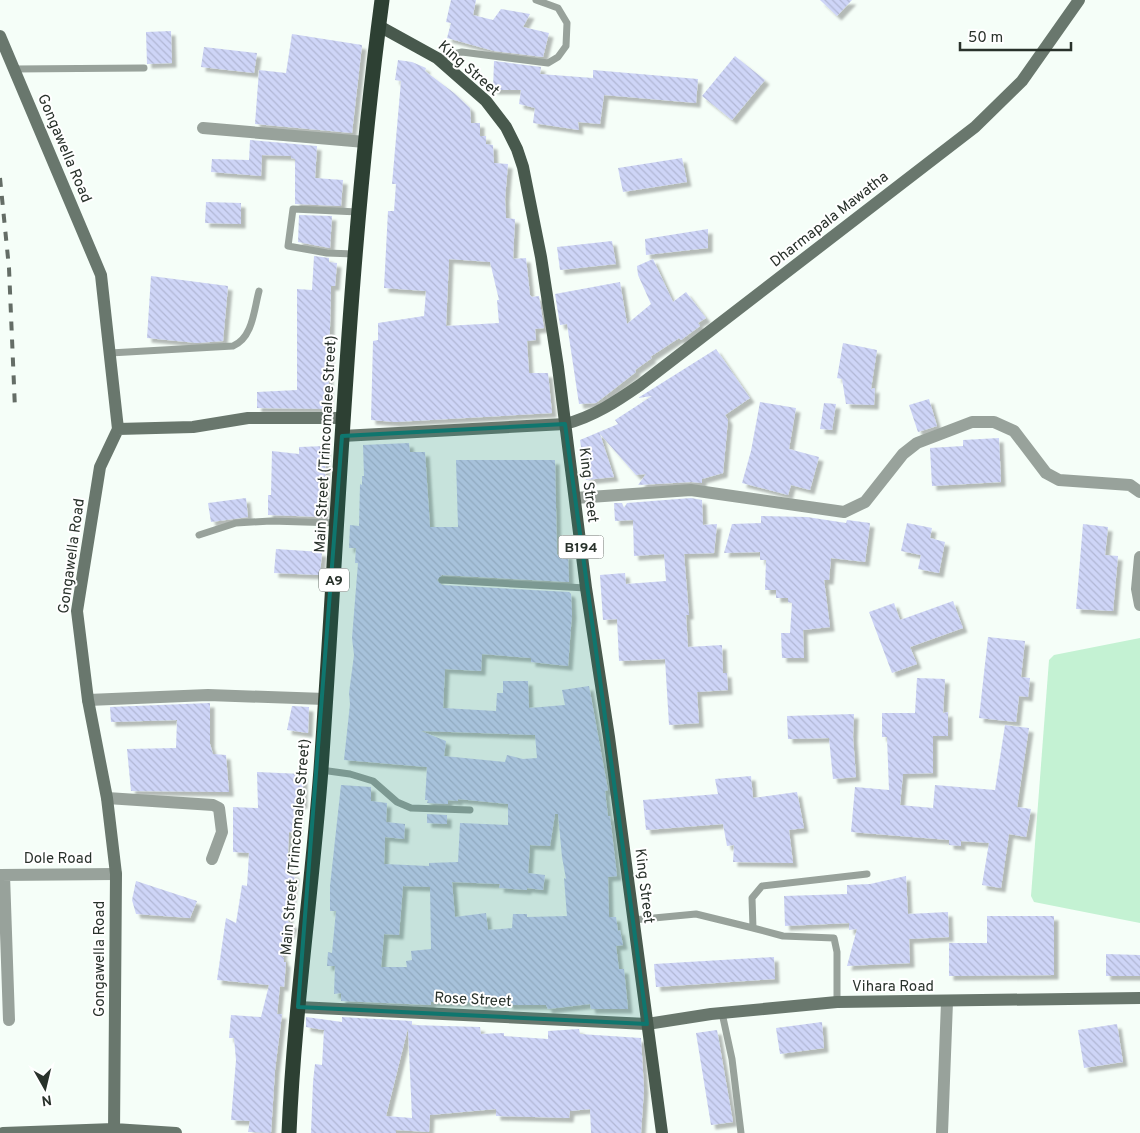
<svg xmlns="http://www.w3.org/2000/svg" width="1140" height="1133" font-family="Overpass,sans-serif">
  <defs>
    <pattern id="building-back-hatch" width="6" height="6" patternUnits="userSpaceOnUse" patternTransform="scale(1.25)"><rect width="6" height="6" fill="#ced5f7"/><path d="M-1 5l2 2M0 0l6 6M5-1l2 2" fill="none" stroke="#b1b7d4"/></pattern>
    <filter id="shadow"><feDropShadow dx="4.5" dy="4.5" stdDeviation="1" flood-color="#0004"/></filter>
  </defs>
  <rect width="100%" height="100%" fill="#f5fef8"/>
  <path fill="#c4f2d3" d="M1140,638V923L1034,902L1031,896L1049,660L1054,655Z"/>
  <path fill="url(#building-back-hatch)" fill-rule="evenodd" filter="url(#shadow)" d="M451,0H476L473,15L493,20L501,9L530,14L523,27L549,33L543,57L494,51L447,38L451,23L446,22Z
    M820,0H852L837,16Z
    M171,31L172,63L147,64L146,32Z
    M292,34L362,45L352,133L255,124L259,70L286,73Z
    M204,47L257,53L254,73L201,67Z
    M735,56L765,80L732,120L702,96Z
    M398,60L412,62L426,68L425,71L454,93L470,108L471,123H480V136H486V144L493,145L494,163L508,164L505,199L506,218L515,219L513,259L526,258L530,295L532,297L539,296L544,328L535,329L536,340L527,341L529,373H548L552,413L395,422L371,420L373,341L378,340V323L424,316L426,291L384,288L388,211H394L396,184H392L401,81L395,80ZM449,259L490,262L499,300H497L499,323L446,326Z
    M494,61L541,67L540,74L593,78V70L698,79L696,103L604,95L600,124L578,122L579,130L533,123L535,108L519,104L521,90H493Z
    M250,140L317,146L315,178L343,180L341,206L295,204V159L291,158V156L262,155L261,176L211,172L212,159L249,160Z
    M682,158L687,182L623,192L618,168Z
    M206,202L241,203V224L205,223Z
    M299,215L332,216L330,248L298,242Z
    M708,229V248L646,255L645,239Z
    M612,241L616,264L560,270L557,247Z
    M314,256L329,258V262L337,263L335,286H331L328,409L257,408V392L297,390V289L312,290Z
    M653,259L673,302L686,292L706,318L698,323L700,326L681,340L679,338L650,357L652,358L635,370L636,372L596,403L579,404L567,324L560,325L555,294L620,282L627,324L651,304L638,275L637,266Z
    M151,276L228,286L223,341L197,343L147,338Z
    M843,343L877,350L871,389L875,388L874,405L846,404L842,379L837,378Z
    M716,349L750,398L725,415L728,420L723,473L702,479V483L691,482L638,485L646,474L636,475L600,434L614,477L586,480L580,440L618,424L615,420L652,396L638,398Z
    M929,399L937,426L918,432L909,405Z
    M760,402L796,408L789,449L819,457L810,490L791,485L788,495L742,483L751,451Z
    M824,403L836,404L832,430L820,429Z
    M999,438L1001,482L932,486L930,448L963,446V440Z
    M409,443L410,452H425L430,527H458L456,460H555L557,555L568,554L569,582L442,575L437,580L442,585L569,592L571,594L572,614L568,666L531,662V658L482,654L481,671L445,669L443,708L496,711L497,693H503V681H528L529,708L565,705L562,690L589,686L608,790L605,791L606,800L608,816H610L617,876L608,877L609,917H616L618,931L620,930L623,945L616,946L619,969H624L628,1009H591L590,1004L548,1009L546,1005H508V1002L480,1005L478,1002H431V1005L341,1001V993L334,994L335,966H327L328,952L332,953L336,911H330V886L341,785L371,787V801L387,803L386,822L405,824L404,839L385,837L384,864L429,866V863L458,862L460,823L508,825V804L458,799V801L448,800V804L427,803L428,800H425L427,767L344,760L350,704L349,693L354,655L352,638L358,563H355L356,548H349L350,525L359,526L360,484L362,485V476H364L363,445ZM421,731L535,735L537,758L523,759L507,755L505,762L444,756L446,741ZM555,814H558L562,857L566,879L564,878L567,916L527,917V914H513L512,928L488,930L486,913L455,917L452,882L500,884L499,888L527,890V888L543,890L545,875L528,873L530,845L550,846ZM403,886L430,887L431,949L411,951L412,960L406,961L407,967H381L384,934L399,935Z
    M326,446L324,517L268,515V495H271L272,451L299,454V447Z
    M246,498L248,517L211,522L208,503Z
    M691,498L702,500L703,525L717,524L714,553L684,554L689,615H686L688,647L722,645L723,673H727L728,690L697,692L699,723L669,725L665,659L619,661L617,619L603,620L600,575L625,573L626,584L666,581L664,554L634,556L633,520L615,521L614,503H622L624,508L627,503Z
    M761,516L807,517L846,523L847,520L870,523L865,562L831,558L829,580H824L830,627L803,630L804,658H782L781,633H790L792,603L788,602V598H776V590H765L766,560H760V552L724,553L732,524L761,523Z
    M907,523L932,528L930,538L945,542L939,573L918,569L921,555L901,551Z
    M1083,524L1108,527L1105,555L1118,556L1113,611L1076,609Z
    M276,549L322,552L320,575L274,573Z
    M953,601L963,628L910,647L917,664L892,673L869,612L894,603L900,620Z
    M988,637L1025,641L1021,677L1030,678L1028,697L1019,696L1016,722L979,718Z
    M917,678L945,679L943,713L948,712V736H933V773L903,774L900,805L933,808L935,785L995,790L1005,725L1029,728L1017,807L1031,809L1026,837L1009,834L1001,888L982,885L989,843L961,841V846L949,845V840L851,832L855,787L889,790L887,737H882V713H915Z
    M210,703V744L213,754L226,755L229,792L131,791L127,749L176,748L177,720L111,722L110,707Z
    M292,706L309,707L308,733L287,730Z
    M854,714L853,737L856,777L833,779L829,738L788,739L787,716Z
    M257,772L303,774V804H299L297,833L289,832L287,872L295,874L288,922L293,924L290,934L285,933L282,957H284V962H286L284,987L280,986L277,1014H282L275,1070L271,1133L248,1132L250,1121L231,1120L236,1060L234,1038H229L231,1015L261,1017L269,985L217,980L226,918L236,923L242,885L247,886L248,870L249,853L233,852V807L258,808Z
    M751,776L753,798L797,792L804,828L789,830L793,863L733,862L734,845L727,846L723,824L646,830L643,800L718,794L715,779Z
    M427,814L447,815V824L427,823Z
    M906,876L908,914L948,912L949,937L909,939L910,963L847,966L857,929L849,930V923L785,926L784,896L847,894V885L870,884Z
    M136,881L197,901L190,918L136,914L132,900Z
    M987,916H1054V975L949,976V943H987Z
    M1106,954L1140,955V976H1106Z
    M774,957L775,979L656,987L654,964Z
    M306,1017L342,1022V1017L412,1021V1025L480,1027L481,1034L504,1033V1036L548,1039V1031L579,1029L580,1034L641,1038L644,1089L641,1133H591L590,1109L570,1111L569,1118L496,1116V1109L430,1115L429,1132L396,1130V1133H311L313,1082L315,1064L322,1065L324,1030L306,1027ZM408,1028L412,1118L386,1116Z
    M822,1022L824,1048L780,1054L776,1028Z
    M1117,1024L1123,1062L1084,1068L1078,1030Z
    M717,1030L733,1122L711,1125L696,1033Z"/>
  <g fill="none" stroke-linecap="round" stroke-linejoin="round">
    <path stroke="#98a29b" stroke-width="7" d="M437,58L462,52L548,63L558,57L566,46L567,23L558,8L536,0
      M14,69L144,68
      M354,254L327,253L288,246L293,209L358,212
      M110,353L233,346C253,338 254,309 259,291
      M199,535L236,523L271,521L337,523
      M442,580L586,588
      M321,770L350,774L373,781L397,802L411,808L470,810
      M633,920L696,914L753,928
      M837,1002V952L834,938L783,936L753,928L752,898L762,886L867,874
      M722,1013L732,1059L741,1133"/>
    <path stroke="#98a29b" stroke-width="12" d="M203,128L365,142
      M575,498L691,490L844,512L865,502L903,454L917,443L972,422H994L1014,431L1046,473L1059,480L1130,485L1140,492
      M1140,557L1137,589L1140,605
      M88,700L208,695L325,699
      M107,798L213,805L219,808L222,832L212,859
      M0,875L116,874
      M4,875L9,1020
      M942,1133L947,1002"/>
    <path stroke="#69776d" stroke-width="12" d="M0,36L101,275L118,429L100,467L77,611L88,700L107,798L116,874L114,1133
      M118,429L193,427L248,418H343
      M342,436L565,424C593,417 617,401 640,385L975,127L1022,81L1079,0
      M298,1007L647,1024L711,1014L837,1002L1140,998
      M3,1133L114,1129L176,1133"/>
    <path stroke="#48594d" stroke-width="12" d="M379,26L437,58L486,101L506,127L517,149L523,167L541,257L558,367L586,588L609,737L662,1133"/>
    <path stroke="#2d4033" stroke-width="15" d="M289,1133C294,1011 312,890 321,769C339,512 348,255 382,0"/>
    <path stroke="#646d66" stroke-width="4" stroke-dasharray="9 9" stroke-linecap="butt" d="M0,178L9,268L15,409"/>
  </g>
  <path fill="#0f766e" fill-opacity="0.2" stroke="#0f766e" stroke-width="4" stroke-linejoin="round" d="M565,424L647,1024L298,1007L342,436Z"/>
  <g text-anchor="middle" stroke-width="4" stroke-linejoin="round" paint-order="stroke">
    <g fill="#fff" stroke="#69706b" stroke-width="1">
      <rect x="558.5" y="535.5" width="45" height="23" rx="4"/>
      <rect x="319" y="568.5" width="30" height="23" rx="4"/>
    </g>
    <g font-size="14" font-weight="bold" fill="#29322b">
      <text x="581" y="552">B194</text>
      <text x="334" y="585">A9</text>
    </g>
    <g font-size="15" fill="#29322b" stroke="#fff">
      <text transform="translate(469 68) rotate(41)" y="5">King Street</text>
      <text transform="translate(65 148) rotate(67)" y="5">Gongawella Road</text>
      <text transform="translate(829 219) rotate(-38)" y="5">Dharmapala Mawatha</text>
      <text transform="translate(325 444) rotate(-87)" y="5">Main Street (Trincomalee Street)</text>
      <text transform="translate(589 485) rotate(83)" y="5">King Street</text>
      <text transform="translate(71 556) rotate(-82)" y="5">Gongawella Road</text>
      <text transform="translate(295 847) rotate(-85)" y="5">Main Street (Trincomalee Street)</text>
      <text x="58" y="863">Dole Road</text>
      <text transform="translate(645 886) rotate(83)" y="5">King Street</text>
      <text transform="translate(99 959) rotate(-90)" y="5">Gongawella Road</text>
      <text x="893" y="991">Vihara Road</text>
      <text transform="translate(473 999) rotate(3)" y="5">Rose Street</text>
    </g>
  </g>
  <g transform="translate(45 1088) rotate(172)" stroke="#ffffff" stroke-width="4" paint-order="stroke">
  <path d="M0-4L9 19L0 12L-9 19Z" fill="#29322b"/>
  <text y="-8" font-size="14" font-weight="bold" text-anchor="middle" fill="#29322b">N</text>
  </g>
  <path d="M960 42v8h111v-8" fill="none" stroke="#29322b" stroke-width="2.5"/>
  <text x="968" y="42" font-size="15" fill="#29322b" stroke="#ffffff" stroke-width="4" paint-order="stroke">50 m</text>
</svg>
